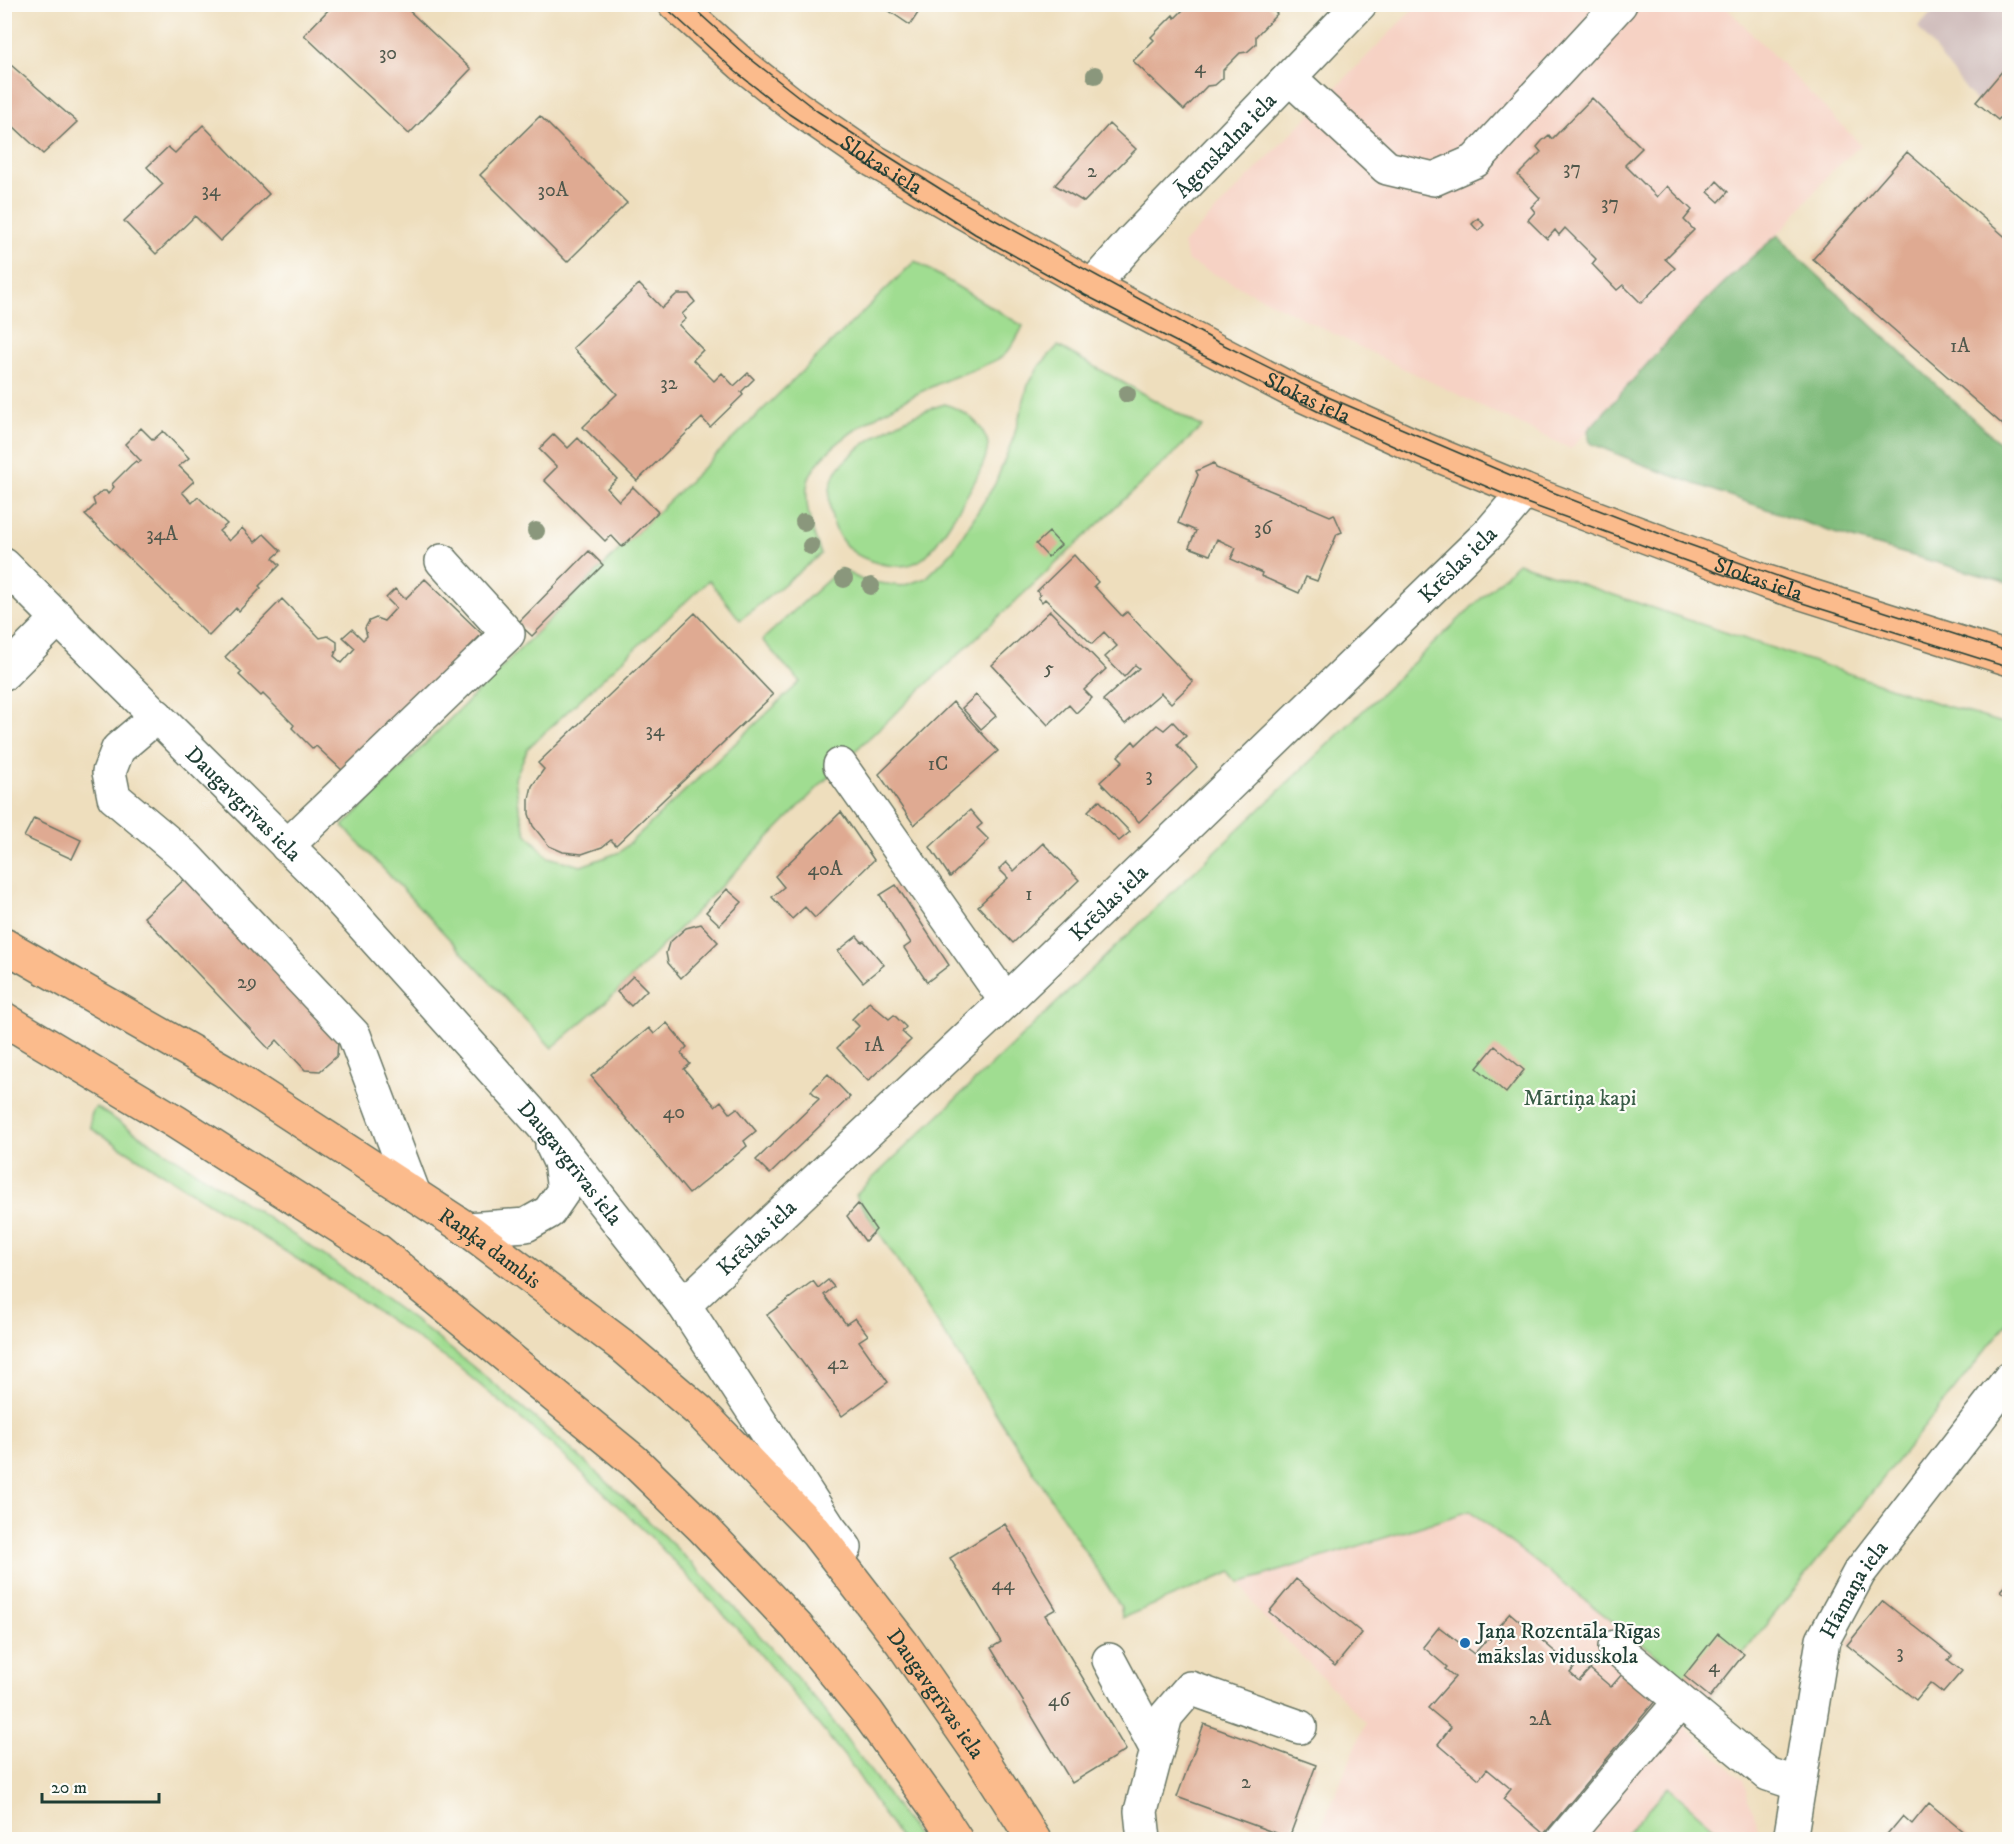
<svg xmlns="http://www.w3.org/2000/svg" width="2014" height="1844" font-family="'IM FELL DW Pica',serif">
  <rect width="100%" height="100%" fill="#fdfcf7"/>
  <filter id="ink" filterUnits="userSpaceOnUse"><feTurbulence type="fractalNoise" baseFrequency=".0167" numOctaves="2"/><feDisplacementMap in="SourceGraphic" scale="12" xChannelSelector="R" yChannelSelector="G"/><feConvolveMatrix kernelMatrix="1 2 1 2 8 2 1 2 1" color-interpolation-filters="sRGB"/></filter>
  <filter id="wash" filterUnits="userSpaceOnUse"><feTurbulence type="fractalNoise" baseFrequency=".008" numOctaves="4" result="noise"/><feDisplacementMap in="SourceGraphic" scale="24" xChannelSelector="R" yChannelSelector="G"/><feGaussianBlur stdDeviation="1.35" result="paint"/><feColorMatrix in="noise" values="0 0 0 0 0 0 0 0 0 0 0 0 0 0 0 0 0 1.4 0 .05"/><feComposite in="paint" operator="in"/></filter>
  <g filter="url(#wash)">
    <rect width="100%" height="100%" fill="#eedebd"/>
    <path fill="#f6d2c4" d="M1417,5H1724L1861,145L1830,173L1778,235L1750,257L1662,348L1571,449L1396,365L1188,261L1183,244Z
      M1470,1511L1710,1697L1686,1728L1743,1780L1758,1830L1754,1839H1316L1366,1723L1257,1610L1240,1583Z"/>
    <path fill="#d1bfbe" d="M1940,5H2009V107L1998,120L1976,102L1918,27Z"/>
    <path fill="#a0dd91" stroke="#608d62" stroke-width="1.5" d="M915,261L1023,326C1018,336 1012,349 1003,356C992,364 958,375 944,381C908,397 811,445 807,487C805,511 813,532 821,554L740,620L709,580L528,748L515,778L519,807L526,833L548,857L581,866L620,852L800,682L762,640L840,569L864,581L902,586L926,578L953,551L995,484L1014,436L1028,385L1040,365L1058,346L1202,427L840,765L617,992L552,1048L343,826L622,547Z
      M945,404C962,410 979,420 986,438C988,441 988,447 987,451C985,470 937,548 922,559C907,570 884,566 869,560C851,554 839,541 833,522C829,507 827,488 835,474C854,443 911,413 945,404Z
      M1518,563L1940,704L2009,725V1321L1757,1636L1710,1697L1470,1511L1240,1583L1232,1572L1122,1618L1121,1607L855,1195Z
      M96,1107C213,1183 333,1256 442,1342C580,1450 708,1570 820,1705C855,1748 887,1794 919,1839H900L850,1763L756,1649L650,1536L550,1443L457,1366L332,1281L97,1132L91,1128C90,1119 90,1114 96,1107Z
      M1668,1787L1727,1839H1622Z"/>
    <path fill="#80bc7b" stroke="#507c58" stroke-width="1.5" d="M1778,235L1798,257L2009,452V583L1846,537L1659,471L1590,443L1588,430C1649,363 1708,291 1778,235Z"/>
    <g id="blocks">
      <path fill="#dfaa92" d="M334,4H402L471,69L409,134L304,35Z
        M879,4H924L910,25Z
        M1181,4H1267L1277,14L1256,36V44L1247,52L1240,53L1223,70V78L1215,85L1207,86L1184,110L1133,61L1154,40L1151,37L1173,15L1175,18L1185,8Z
        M4,59L77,122L43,154L13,126L4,133Z
        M2010,62V107L1998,120L1976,102Z
        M1592,98L1642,148L1625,165L1657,197L1667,186L1692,210L1684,220L1694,230L1665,259L1675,268L1641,303L1623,285L1617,290L1592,264L1596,259L1565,228L1559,235L1555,230L1547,239L1528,220L1535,212L1531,207L1540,198L1518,175L1541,152L1537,147L1542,141L1549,135L1552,139Z
        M540,116L627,203L567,262L480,175Z
        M1109,124L1136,149L1084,202L1055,185Z
        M203,125L269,194L220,241L195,216L156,254L124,221L163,184L147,167L168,147L175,153Z
        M1907,152L2010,241V431L1813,259Z
        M1717,181L1728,192L1719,202L1708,192Z
        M1478,218L1484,225L1478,231L1472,224Z
        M639,284L662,308L677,294H689L695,302L682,314L686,319L679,325L703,350L693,360L714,381L722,373L734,386L748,373L754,379L741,392L743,395L710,427L702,418L637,481L583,427L617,394L573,348Z
        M141,428L153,440L163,431L189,458L179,466L194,481L182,492L192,503L198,497L227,524L219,531L229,541L242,528L255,542L264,534L281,551L273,558L280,565L259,586L261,588L239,611L236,608L209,636L85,515L95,505L93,499L102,491H106L108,494L114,487L112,484L131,465L136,461L138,463L141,461L125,444Z
        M554,434L568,448L578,438L617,479L607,488L619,501L633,487L658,512L622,547L611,535L605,541L544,480L557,467L539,449Z
        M1214,463L1216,468L1274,492L1330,516L1334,514L1342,532L1337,534L1317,581L1306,577L1299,593L1261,576L1262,573L1231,559L1236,548L1217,539L1210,555L1189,547L1196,531L1178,523L1198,475L1196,471Z
        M1049,532L1061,545L1048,557L1036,544Z
        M589,551L603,565L532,636L518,623Z
        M1074,555L1098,582L1094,586L1122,616L1127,612L1193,682L1171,703L1161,693L1125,724L1103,700L1139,668L1135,665L1124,677L1105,657L1117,646L1104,632L1092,644L1045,599L1042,602L1038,597L1040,595L1037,591Z
        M425,579L482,634L468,648L470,650L446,674L444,673L343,771L316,746L313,749L292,728L294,725L263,694L261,696L239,675L242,672L225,657L282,599L320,638L328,636L337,642V649L334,656L342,663L355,648L343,637L352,629L363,640L367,636L365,628L369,621L376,618L384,621L396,608L386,598L395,589L405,599Z
        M1050,611L1106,669L1084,690L1092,698L1076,713L1069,705L1048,725L992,665Z
        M695,613L773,695L616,845L611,840L602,847L582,854L563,852L549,846L533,826L529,814V799L532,786L544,769L538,763Z
        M976,695L996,716L981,729L962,708Z
        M953,702L998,751L914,825L879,774Z
        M1173,722L1186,736L1177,745L1197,767L1139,822L1100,782L1123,761L1118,756L1133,741L1136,745L1157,725L1164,730Z
        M1099,800L1130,832L1119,841L1088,811Z
        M970,810L982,824L977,828L989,840L950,877L930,847Z
        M841,812L874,860L815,918L805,907L792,919L772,897L784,887L775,876Z
        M34,818L81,840L72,859L24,837Z
        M1043,843L1079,880L1013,943L978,906L1008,878L999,869L1006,862L1014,871Z
        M189,875L338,1041L337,1056L320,1071L305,1070L277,1040L269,1049L144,917Z
        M896,885L949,965L927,982L904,948L911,943L880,895Z
        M727,889L742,902L720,925L706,912Z
        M701,924L718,942L681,978L668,963L666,953L669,943L686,928Z
        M857,936L862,942L864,941L884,965L863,982L838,951Z
        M633,976L647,990L631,1006L617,992Z
        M869,1002L889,1019L894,1015L906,1027L902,1032L911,1040L868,1081L837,1048L859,1026L852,1019Z
        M667,1023L687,1047L681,1053L690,1064L684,1069L715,1106L721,1101L730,1113L737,1108L756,1131L744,1141L747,1146L689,1194L591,1076L649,1028L654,1034Z
        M1495,1046L1524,1070L1506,1093L1477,1068Z
        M828,1074L850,1097L770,1174L756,1160L819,1099L811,1091Z
        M858,1204L876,1230L865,1241L847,1216Z
        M828,1280L834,1287L824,1295L846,1324L855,1318L868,1335L859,1341L888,1382L842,1416L767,1315L813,1281L818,1288Z
        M1005,1524L1056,1609L1045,1615L1126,1750L1072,1783L991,1648L1001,1642L950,1558Z
        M1296,1579L1362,1633L1335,1666L1269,1612Z
        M2010,1581V1598L2001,1591Z
        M1883,1601L1952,1656L1948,1660L1962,1671L1943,1693L1930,1683L1916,1700L1847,1645Z
        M1510,1613L1574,1668L1570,1673L1579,1681L1590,1669L1611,1687L1623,1673L1656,1700L1544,1834L1503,1799L1511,1789L1487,1769L1479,1779L1438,1744L1451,1727L1428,1708L1455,1677L1445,1669L1447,1667L1423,1647L1439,1627L1474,1654Z
        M1718,1633L1744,1654L1710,1697L1684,1676Z
        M1204,1724L1316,1765L1289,1838L1177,1797Z
        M1929,1803L1973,1840H1883L1903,1816L1912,1824Z"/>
    </g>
  </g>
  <g filter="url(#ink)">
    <use href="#blocks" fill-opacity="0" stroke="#677564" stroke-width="1.5"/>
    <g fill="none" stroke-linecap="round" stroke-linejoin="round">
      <defs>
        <g id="minor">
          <path d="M1290,78L1387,168L1434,179L1475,161L1620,4"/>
          <path id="s1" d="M1092,286L1131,242L1360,4"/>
          <path id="s2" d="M4,565L326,884L544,1127L684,1305L830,1529L845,1548"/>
          <path d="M4,673L59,618"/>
          <path d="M157,716L118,749L109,772L114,797L187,858L354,1035L414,1194"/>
          <path d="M840,765L1006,1001"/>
          <path d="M287,846L508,634L442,561"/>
          <path d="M467,1229L526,1225L549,1212L564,1190L560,1162L552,1145"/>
          <path id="s3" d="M684,1305L1006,1001L1490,532L1525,491"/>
          <path d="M1615,1647L1768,1774L1798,1784"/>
          <path d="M1109,1660L1157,1750"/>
          <path d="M1144,1840L1141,1811L1166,1716L1190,1688L1300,1727"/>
          <path d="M1563,1840L1680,1702"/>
          <path id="s4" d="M1790,1840L1823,1640L1859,1573L2010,1378"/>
        </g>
        <g id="major">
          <path id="s5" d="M675,4L743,65L796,107L874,161L1092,286L1291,390L1411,444L1525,491L1764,581L2010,659"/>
          <path id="s6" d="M4,945L223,1070L467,1229L624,1347L700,1412L816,1532L902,1643L979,1754L1034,1840"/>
          <path d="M4,1019L176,1122L378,1251L634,1461L702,1527L797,1627L867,1712L938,1812L956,1840"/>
        </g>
      </defs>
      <use href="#minor" stroke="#677564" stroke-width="36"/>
      <use href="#major" stroke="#677564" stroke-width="36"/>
      <use href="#minor" stroke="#fff" stroke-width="33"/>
      <use href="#major" stroke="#fbbb8c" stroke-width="33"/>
      <path stroke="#1f3d34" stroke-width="1.5" d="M662,4L736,72L789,114L830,141L975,234L1085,295L1202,355L1317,411L1417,457L1518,500L1799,602L2010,668
        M689,4L743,53L817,111L953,197L1216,341L1328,397L1534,485L1679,541L1805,586L2010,652"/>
    </g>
    <g fill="#8a977c">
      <circle cx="1095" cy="75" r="9"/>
      <circle cx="1127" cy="394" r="9"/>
      <circle cx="804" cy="522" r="9"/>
      <circle cx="536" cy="531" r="9"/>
      <circle cx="811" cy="546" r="9"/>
      <circle cx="844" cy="579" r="9"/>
      <circle cx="871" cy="586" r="9"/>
    </g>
  </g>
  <circle fill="#1f6fb2" stroke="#fdfcf7" stroke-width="2" cx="1465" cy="1643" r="6"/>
  <g text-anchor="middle" stroke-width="4.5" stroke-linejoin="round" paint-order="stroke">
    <g font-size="20" fill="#4f584c">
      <text x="388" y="59">30</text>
      <text x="1200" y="73">4</text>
      <text x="1572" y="174">37</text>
      <text x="1092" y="177">2</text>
      <text x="211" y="196">34</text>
      <text x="553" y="196">30A</text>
      <text x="1610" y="209">37</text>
      <text x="1960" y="352">1A</text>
      <text x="669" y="389">32</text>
      <text x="1263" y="534">36</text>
      <text x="162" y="540">34A</text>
      <text x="1049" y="674">5</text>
      <text x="655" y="736">34</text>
      <text x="938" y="770">1C</text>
      <text x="1149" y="781">3</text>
      <text x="825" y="875">40A</text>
      <text x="1029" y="900">1</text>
      <text x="247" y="988">29</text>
      <text x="874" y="1051">1A</text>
      <text x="674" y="1118">40</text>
      <text x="838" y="1369">42</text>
      <text x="1003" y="1590">44</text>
      <text x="1900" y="1658">3</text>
      <text x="1714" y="1672">4</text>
      <text x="1059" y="1706">46</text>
      <text x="1540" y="1725">2A</text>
      <text x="1246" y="1788">2</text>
    </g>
    <g font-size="22" fill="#1f3d34" stroke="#fdfcf7">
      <text dy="8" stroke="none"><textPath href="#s1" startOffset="194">Āgenskalna iela</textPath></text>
      <text dy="8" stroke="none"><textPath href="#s5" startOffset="262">Slokas iela</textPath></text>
      <text dy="8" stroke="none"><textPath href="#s5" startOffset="748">Slokas iela</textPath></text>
      <text dy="8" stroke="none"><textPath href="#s3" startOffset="1071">Krēslas iela</textPath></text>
      <text dy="8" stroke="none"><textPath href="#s5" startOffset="1234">Slokas iela</textPath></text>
      <text dy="8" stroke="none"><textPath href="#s2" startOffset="338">Daugavgrīvas iela</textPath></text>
      <text dy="8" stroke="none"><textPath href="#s3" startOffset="585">Krēslas iela</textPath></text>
      <text dy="8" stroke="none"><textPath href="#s2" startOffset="824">Daugavgrīvas iela</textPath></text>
      <text dy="8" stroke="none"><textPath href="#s3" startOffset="99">Krēslas iela</textPath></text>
      <text dy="8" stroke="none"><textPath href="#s6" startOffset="573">Raņķa dambis</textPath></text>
      <text dy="8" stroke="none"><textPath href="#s4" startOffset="262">Hāmaņa iela</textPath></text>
      <text dy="8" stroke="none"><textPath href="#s6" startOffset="1208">Daugavgrīvas iela</textPath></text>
    </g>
    <g font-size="22" fill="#395d47" stroke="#fdfcf7">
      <text x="1580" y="1105">Mārtiņa kapi</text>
    </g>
    <g font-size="22" fill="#1f3d34" stroke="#fdfcf7" text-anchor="start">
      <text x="1477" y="1638">Jaņa Rozentāla Rīgas<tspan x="1477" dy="25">mākslas vidusskola</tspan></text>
    </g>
  </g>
  <rect width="2014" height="1844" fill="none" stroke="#fdfcf7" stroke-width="24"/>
  <path d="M42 1793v9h117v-9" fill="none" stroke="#1f3d34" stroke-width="3"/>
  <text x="51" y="1793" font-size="18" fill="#1f3d34" stroke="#fdfcf7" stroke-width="4.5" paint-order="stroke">20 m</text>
</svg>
